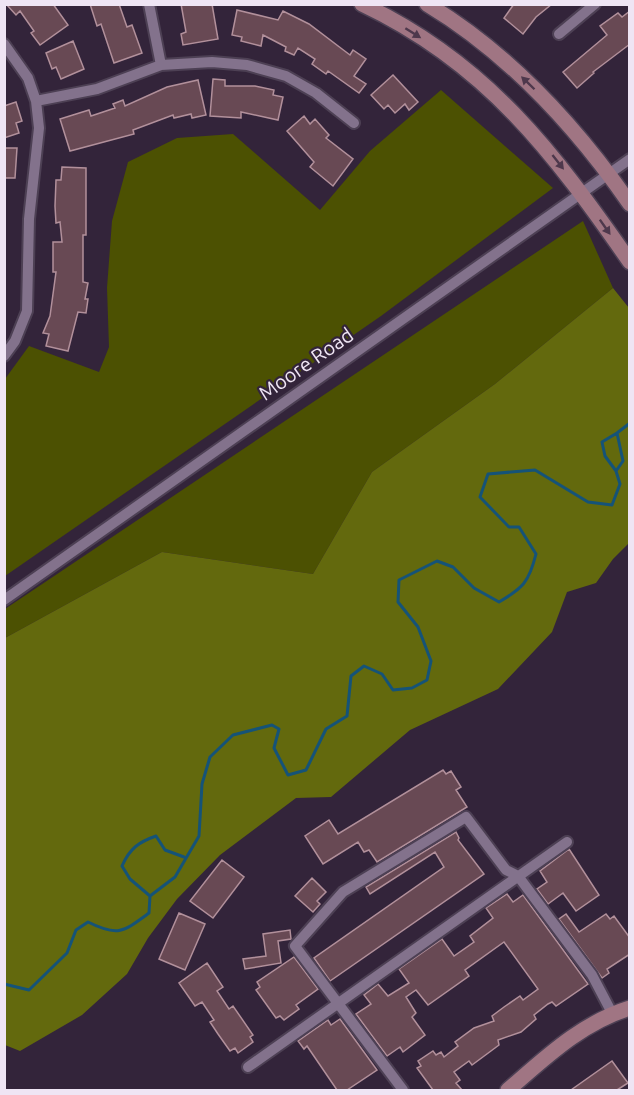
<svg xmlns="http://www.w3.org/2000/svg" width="634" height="1095" font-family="Ubuntu,sans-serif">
  <rect width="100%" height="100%" fill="#33243a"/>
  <path fill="#4c5102" d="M441,90L553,188L381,316L5,576V379L29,346L99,372L109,347L107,288L112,221L128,162L177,138L233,134L320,210L370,151Z
    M583,221L613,288L495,384L372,472L313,574L162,552L5,638V609Z"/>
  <path fill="#63690d" d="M613,288L629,308V543L613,559L596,583L567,592L552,632L498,689L410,730L331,797L296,798L220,855L177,899L148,938L127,974L82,1015L20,1051L5,1045V638L162,552L313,574L372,472L495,384Z"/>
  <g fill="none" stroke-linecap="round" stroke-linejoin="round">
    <path stroke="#155378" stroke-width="3" d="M616,471L605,456L602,442L617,433
      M150,896L130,879L122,866C130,848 139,842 156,836L165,850L184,857
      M4,984L29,990L67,953L76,930L88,922C118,937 123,932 149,913L150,896L175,877L199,836L202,784L210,757L233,735L272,725L279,729L274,748L288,775L306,770L326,729L347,716L351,676L364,666L382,674L393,690L412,688L427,680L431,661L418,627L398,602L399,580L437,561L453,567L474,588L499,602C523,588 529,582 536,554L519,527H509L480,497L488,474L535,470L588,502L612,505L620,484L616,471L623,461L617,433L630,423"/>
  </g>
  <path fill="#684954" stroke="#b2909b" stroke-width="1.5" d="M6,4H53L68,25L40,45L31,33L34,31L20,11L16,15Z
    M90,4H119L127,27L132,25L142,53L114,63L101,24L97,26Z
    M181,4H212L218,39L183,45L181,34L186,32Z
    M514,4H552L536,17L523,34L504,18Z
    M237,10L278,20L283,11L309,24L350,55L353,50L366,59L354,76L366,84L359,93L328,71L326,74L312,64L315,59L298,48L294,55L285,51L286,47L263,35L261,46L241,41L242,37L232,35Z
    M630,11V44L593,72L594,73L577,88L563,72L607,35L600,26L618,13L622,17Z
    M73,41L84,69L61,79L56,67L52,69L46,53Z
    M393,75L418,102L409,110L405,104L395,113L388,105L384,109L371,95Z
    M213,79L225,80V86H255L274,90L273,95L283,97L278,120L241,112V118L210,116Z
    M198,80L206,115L192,118L191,114L174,118L173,115L133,130L134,134L70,151L60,119L89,110L91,116L115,108L113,104L123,100L125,106L167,87Z
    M16,102L22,121L16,123L19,133L4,138V106Z
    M304,116L310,124L315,119L329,135L326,138L353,159L333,186L310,167L314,162L287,131Z
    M4,148H17L15,178H4Z
    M62,167L86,168V235H83V282L88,283L85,299H88L86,313L78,312L68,351L46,346L49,334L43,333L50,316L56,272H53V242H62L60,222L56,223L55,206L56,180H61Z
    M443,770L446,774L451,771L461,787L456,790L467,807L377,862L369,850L364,852L358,842L323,864L305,836L329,820L338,834Z
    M456,832L459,838L458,840L484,874L330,981L314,958L444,867L435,852L370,894L366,887Z
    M569,849L599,895L576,911L563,893L548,904L537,889L547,882L540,871Z
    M222,860L244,877L213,918L190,901Z
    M312,878L326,892L317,901L320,904L313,912L295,896Z
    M507,894L513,902L523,895L588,984L556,1006L552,1002L548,1004L534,1015L536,1019L521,1032L498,1040L499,1045L472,1065L469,1061L454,1072L460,1080L456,1083L462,1090H433L417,1068L421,1066L418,1061L433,1051L436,1055L441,1052L444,1057L458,1046L455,1042L474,1028L494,1021L492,1016L504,1007L520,996L523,1000L538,989L504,942L465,970L469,976L428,1005L416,990L406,997L416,1013L412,1017L425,1035L403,1052L400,1047L387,1056L356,1014L371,1004L364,995L378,984L388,996L409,983L399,969L442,939L454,956L474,942L470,936L493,918L486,908Z
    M179,913L205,924L185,970L159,959Z
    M566,914L579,932L606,914L610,919L614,916L630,938V954L607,969L609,973L602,978L559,919Z
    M290,930L291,939L278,941L281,963L245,969L243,959L266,956L263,934Z
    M294,957L318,989L296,1005L299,1009L284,1020L280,1016L276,1018L256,990L260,987L257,982Z
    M207,963L223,987L217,991L229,1009L233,1006L253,1035L250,1037L253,1042L238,1053L235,1048L230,1051L218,1034L210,1022L214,1020L202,1002L195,1006L179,983Z
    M340,1019L377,1070L347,1090H337L307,1046L304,1049L298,1041L328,1020L331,1025Z
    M612,1061L628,1083L617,1090H571Z"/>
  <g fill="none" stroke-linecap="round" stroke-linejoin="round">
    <defs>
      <path id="street" d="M149,4L161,65
        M559,34L595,4
        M4,44L28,78L36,101L39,128L29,219L27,311L15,341L4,356
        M36,101L97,89L161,65L212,62L247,65L286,76L316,93L354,123
        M4,600L630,159
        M248,1067L567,842
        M403,1090L295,946L343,892L466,817L506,870L518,876L592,975L612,1013"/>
      <path id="secondary" d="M362,4C487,63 554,153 630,262
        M427,4C510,54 575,125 630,204
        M508,1090C545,1058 581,1023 630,1008"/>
    </defs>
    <use href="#street" stroke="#4d4054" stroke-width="14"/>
    <use href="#secondary" stroke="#4d4054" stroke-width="18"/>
    <use href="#street" stroke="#83728c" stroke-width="10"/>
    <use href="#secondary" stroke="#a07583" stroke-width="15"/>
  </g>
  <defs><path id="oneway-solid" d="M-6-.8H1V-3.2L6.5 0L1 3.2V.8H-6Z" transform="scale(1.5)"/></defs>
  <g fill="#4e384c">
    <use href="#oneway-solid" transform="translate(413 33) rotate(32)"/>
    <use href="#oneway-solid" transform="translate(528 83) rotate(-136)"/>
    <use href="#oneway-solid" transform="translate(558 162) rotate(52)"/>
    <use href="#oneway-solid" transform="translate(605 227) rotate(55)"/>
  </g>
  <g text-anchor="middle" stroke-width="4.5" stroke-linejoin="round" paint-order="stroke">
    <g font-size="20" fill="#efe5f4" stroke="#33243a">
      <text transform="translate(306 364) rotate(-35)" y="7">Moore Road</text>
    </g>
  </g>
  <rect width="634" height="1095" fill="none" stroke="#efe5f4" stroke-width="12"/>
</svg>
